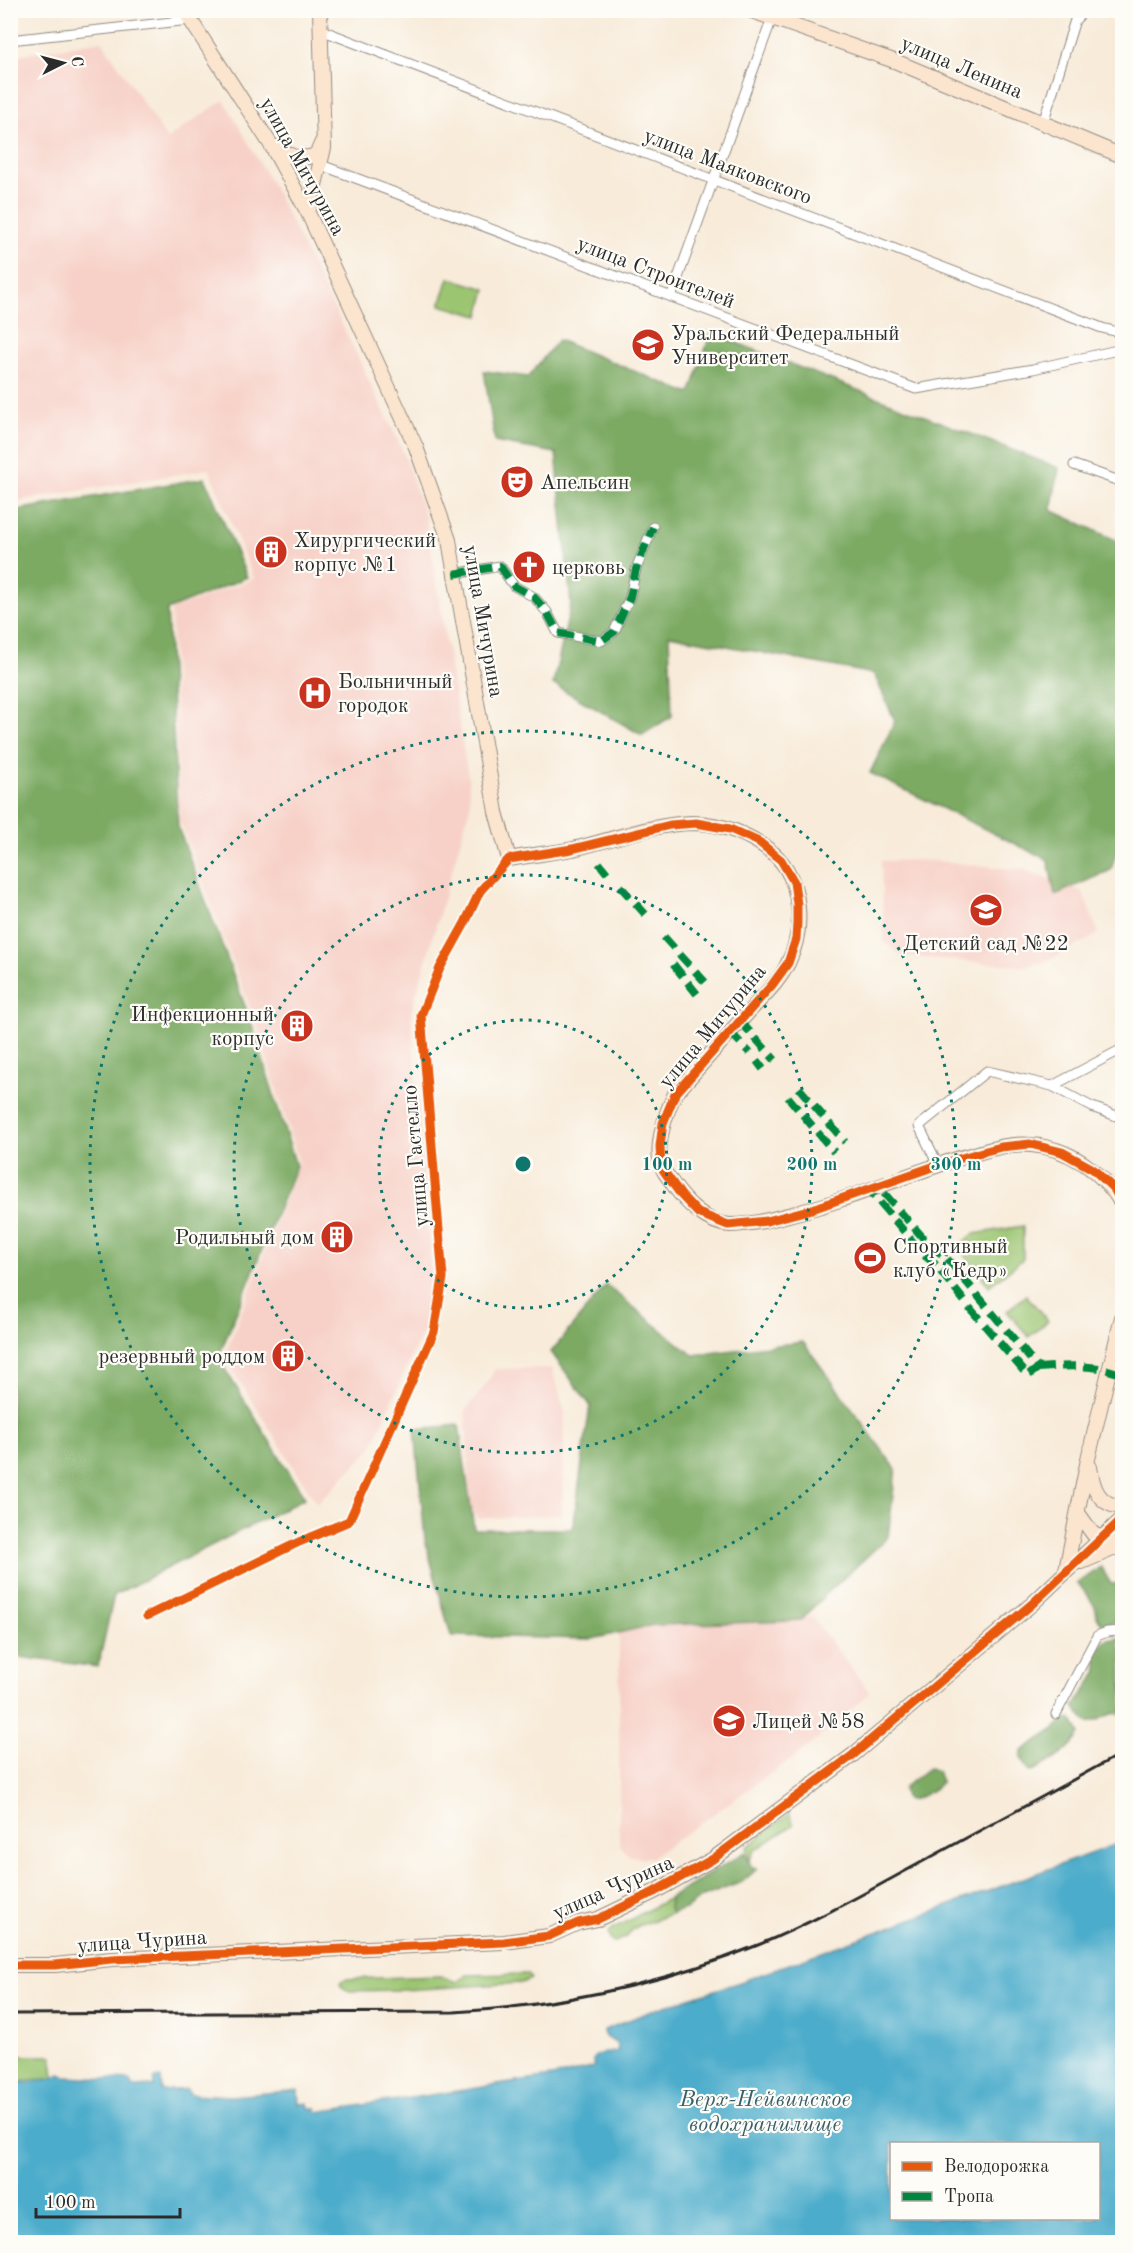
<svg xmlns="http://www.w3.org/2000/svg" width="1133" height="2253" font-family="'Old Standard TT',serif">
  <rect width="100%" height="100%" fill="#fdfcf7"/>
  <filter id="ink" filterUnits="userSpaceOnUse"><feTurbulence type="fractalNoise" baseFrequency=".0167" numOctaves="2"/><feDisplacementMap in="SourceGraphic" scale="12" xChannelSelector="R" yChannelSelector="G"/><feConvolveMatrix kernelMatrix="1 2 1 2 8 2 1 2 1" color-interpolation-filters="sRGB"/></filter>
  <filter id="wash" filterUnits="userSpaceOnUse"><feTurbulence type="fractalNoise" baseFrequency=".008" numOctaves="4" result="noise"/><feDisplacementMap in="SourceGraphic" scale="24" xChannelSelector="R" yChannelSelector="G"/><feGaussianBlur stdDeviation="1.35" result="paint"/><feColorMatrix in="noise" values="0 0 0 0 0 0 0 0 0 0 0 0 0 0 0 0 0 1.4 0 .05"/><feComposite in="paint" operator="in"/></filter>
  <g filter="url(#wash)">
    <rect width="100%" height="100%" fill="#f8ebd9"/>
    <path fill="#f7d1c8" d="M102,41L167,139L224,100L274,188L336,312L404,453L426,519L468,776L470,807L411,1013L432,1274L424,1328L371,1449L317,1504L224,1357L299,1163L258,1029L180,821L171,610L254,579L209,469L11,502V56Z
      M924,860L1025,870L1082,891L1099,934L1045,962L1021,966L903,956L884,942L881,861Z
      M552,1368L565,1412L562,1514L478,1519L471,1509L465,1411L487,1383L495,1369Z
      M812,1617L870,1693L807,1748L651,1858L629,1856L619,1844V1627Z"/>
    <path fill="#9bc571" stroke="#63784e" stroke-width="1.5" d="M449,278L486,289L479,316L440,305Z
      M1023,1226V1259L989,1286L958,1246L974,1234Z
      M1026,1295L1048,1321L1029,1337L1007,1311Z
      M789,1814L793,1822V1825L754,1851L749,1862L747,1847Z
      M670,1898L669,1910L673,1913L638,1926L633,1929L627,1937L615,1942L610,1940L608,1932L611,1930Z
      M527,1974L531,1979L521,1983L405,1990L350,1991L343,1988L340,1984L341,1981L346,1979L440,1976L457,1982L467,1975Z
      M10,2056H52L54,2079L28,2080L11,2085Z"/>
    <path fill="#7caa63" stroke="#546a47" stroke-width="1.5" d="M711,333L1059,468L1051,510L1122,543V832L1111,870L1055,895L1048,860L870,773L895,721L874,674L669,635L672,716L642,735L553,684L571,604L556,453L495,442L484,371L528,377L558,340L690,394Z
      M205,478L247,577L167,610L178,827L251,1022L296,1166L218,1358L305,1498L114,1595L98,1667L11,1656V511Z
      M606,1285L693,1355L803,1342L896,1469L888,1537L822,1598L800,1621L653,1625L592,1639L451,1636L425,1540L415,1429L459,1425L474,1529H573L590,1405L551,1352Z
      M1101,1567L1111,1584H1115L1122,1580V1622L1102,1624L1096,1615L1095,1606L1078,1583Z
      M1122,1637L1119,1644L1122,1653V1714C1103,1711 1101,1724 1087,1722L1074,1707L1098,1671C1095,1653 1094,1656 1105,1641Z
      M1070,1718L1073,1720L1080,1734C1070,1751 1048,1764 1030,1772L1027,1770L1021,1757L1022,1751L1051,1732L1065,1719Z
      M929,1768L937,1771L941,1782C934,1790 917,1801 906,1800L903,1790L905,1786Z
      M745,1852L751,1866L757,1869L742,1882L702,1897L687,1908L673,1913L669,1910L670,1898Z"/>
    <path fill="#4caccb" stroke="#3c6c7b" stroke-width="1.5" fill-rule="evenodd" d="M1122,1842V2242H11V2085C25,2081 50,2082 60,2074L66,2077L130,2080L134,2087L154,2086V2079L161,2078L162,2091L186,2089L191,2094L232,2096L298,2090L299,2104L308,2103L309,2108H317V2112L564,2075L594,2067L593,2060L596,2055L618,2051L616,2043L605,2037L604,2030L656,2009L743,1981ZM892,2144H1098V2218H892Z"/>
  </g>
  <g filter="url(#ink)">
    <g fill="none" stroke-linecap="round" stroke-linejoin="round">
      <defs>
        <path id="street" d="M321,30L1102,328L1122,333
          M10,40L190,20
          M1043,123L1075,20L1085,10
          M321,165L916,389L1033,369L1122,349
          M671,297L775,10
          M1074,465L1122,482
          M454,574L500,566L514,586L534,597L547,612L558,633L601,641L614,632L630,597L636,569L653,527
          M1052,1086L1122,1049
          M938,1165L919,1126L987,1071L1052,1086L1092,1107L1122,1118
          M147,1616L299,1542L349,1521L434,1332L443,1278L421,1015L440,968L465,923L480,891L509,859
          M1056,1714L1097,1636L1107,1632L1122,1631"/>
        <path id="secondary" d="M184,10L271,145L308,213L416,447L449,540L496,812L509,859C530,855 552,853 573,849C612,840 652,824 693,823C722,823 751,835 773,853C802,878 805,930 788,963C779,983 759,1000 745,1016C721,1042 698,1068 675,1094C666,1112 653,1150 663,1169C665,1174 670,1179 673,1184C685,1202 707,1224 730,1225C749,1225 770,1220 788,1215C847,1201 902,1176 960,1158C983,1152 1007,1142 1031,1145C1070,1148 1103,1172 1122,1204
          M749,10L897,62L1122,156
          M273,146C287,155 299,161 316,155L322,142
          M308,213L324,148L320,10
          M1090,1467C1093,1489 1099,1505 1122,1507
          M1078,1513L1093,1534L1109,1540
          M1082,1562L1122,1545
          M1066,1570L1088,1459L1122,1317
          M10,1965H55L112,1959L504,1942L549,1936L578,1923L598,1919L654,1892L713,1859L853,1755L1032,1604L1122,1519"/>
      </defs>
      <use href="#street" stroke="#928b82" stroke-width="11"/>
      <use href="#secondary" stroke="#928b82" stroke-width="16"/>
      <use href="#street" stroke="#fff" stroke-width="9"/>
      <use href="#secondary" stroke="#fce5cf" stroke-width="14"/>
      <path stroke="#2b2b2b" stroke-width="3" d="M10,2014L454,2012C557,2006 662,1984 758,1945C814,1922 867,1892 920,1863C987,1827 1055,1790 1122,1753"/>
      <path stroke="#00873e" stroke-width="8" stroke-dasharray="15 8" stroke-linecap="butt" d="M454,574L500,566L514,586L534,597L547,612L558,633L601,641L614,632L630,597L636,569L653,527
        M599,863L607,873
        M620,886L646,915
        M664,937L682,957
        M697,994L673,964L682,957L706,983
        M740,1021L775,1060
        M730,1032L750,1053
        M757,1061L763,1069
        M799,1088L845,1142
        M788,1097L834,1152
        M865,1185L924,1255L934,1263L969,1307L1028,1376L1038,1368L944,1255L932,1248L876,1184
        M1038,1368C1066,1366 1096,1363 1122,1375"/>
      <defs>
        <path id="cycleway" d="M147,1616L299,1542L349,1521L434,1332L443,1278L421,1015L440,968L465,923L480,891L509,859L572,849L670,825L696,823L730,829L759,842L781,860L794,882L797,904V923L796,939L788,963L772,985L675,1094L663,1123L660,1146L661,1167L681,1195L698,1213L728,1225L767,1221L812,1209L938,1165L982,1152L1001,1147L1030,1144L1062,1152L1093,1169L1114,1189L1122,1204
          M10,1965H55L112,1959L504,1942L549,1936L578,1923L598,1919L654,1892L713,1859L853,1755L1032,1604L1122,1519"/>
      </defs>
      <use href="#cycleway" stroke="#fdfcf7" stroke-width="13"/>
      <use href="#cycleway" stroke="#e8590c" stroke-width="9"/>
    </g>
  </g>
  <g fill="none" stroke="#0f766e" stroke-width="3" stroke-dasharray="3 6">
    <circle cx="523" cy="1164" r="144"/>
    <circle cx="523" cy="1164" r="289"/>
    <circle cx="523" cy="1164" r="433"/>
  </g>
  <defs>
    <symbol id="university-disc" viewBox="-11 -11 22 22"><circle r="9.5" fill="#c8321e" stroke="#fdfcf7"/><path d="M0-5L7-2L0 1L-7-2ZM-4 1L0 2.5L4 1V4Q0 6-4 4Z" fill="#fff"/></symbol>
    <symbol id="theatre-disc" viewBox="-11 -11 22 22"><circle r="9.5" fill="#c8321e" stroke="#fdfcf7"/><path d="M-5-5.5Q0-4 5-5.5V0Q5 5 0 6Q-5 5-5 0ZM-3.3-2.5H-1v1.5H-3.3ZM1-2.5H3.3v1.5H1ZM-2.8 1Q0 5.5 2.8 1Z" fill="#fff"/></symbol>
    <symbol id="building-disc" viewBox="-11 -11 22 22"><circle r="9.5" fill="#c8321e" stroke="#fdfcf7"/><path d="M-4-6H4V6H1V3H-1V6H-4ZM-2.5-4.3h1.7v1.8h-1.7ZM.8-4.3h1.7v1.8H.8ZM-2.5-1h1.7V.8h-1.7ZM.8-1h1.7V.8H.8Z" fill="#fff"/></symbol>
    <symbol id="church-disc" viewBox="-11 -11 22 22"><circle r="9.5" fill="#c8321e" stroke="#fdfcf7"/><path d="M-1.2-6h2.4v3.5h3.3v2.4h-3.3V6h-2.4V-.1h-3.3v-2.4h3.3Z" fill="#fff"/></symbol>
    <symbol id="hospital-disc" viewBox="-11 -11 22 22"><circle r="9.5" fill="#c8321e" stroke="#fdfcf7"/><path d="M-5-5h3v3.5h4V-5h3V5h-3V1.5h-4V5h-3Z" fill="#fff"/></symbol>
    <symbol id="school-disc" viewBox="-11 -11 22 22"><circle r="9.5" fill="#c8321e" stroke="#fdfcf7"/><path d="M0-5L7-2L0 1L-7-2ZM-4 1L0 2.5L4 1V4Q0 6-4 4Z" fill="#fff"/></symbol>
    <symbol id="stadium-disc" viewBox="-11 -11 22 22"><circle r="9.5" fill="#c8321e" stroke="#fdfcf7"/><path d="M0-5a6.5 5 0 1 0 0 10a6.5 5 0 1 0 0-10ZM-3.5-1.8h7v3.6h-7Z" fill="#fff"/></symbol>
  </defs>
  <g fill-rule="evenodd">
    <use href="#university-disc" x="629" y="326" width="38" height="38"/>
    <use href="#theatre-disc" x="498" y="463" width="38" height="38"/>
    <use href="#building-disc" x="252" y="533" width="38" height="38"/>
    <use href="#church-disc" x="510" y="548" width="38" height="38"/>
    <use href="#hospital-disc" x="296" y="674" width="38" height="38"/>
    <use href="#school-disc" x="967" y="891" width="38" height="38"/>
    <use href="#building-disc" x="278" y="1007" width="38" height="38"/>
    <use href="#building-disc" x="318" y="1218" width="38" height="38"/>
    <use href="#stadium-disc" x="851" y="1239" width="38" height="38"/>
    <use href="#building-disc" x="269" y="1337" width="38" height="38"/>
    <use href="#school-disc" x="710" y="1702" width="38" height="38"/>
  </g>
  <g text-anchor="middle" stroke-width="4.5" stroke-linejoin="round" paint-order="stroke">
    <g font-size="21" fill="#2b2b2b" stroke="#fdfcf7">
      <text transform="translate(962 67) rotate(23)" y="7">улица Ленина</text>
      <text transform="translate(303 166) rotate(61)" y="7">улица Мичурина</text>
      <text transform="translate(728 166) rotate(21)" y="7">улица Маяковского</text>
      <text transform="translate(656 272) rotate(21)" y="7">улица Строителей</text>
      <text transform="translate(484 621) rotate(80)" y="7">улица Мичурина</text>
      <text transform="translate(712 1026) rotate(-50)" y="7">улица Мичурина</text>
      <text transform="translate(415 1156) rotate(-95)" y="7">улица Гастелло</text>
      <text transform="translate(613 1887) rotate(-24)" y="7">улица Чурина</text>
      <text transform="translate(142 1941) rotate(-4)" y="7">улица Чурина</text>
    </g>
    <g font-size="21" fill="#2b2b2b" stroke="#fdfcf7" text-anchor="start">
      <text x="671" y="340">Уральский Федеральный<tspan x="671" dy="24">Университет</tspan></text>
      <text x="540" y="489">Апельсин</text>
      <text x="294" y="547">Хирургический<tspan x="294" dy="24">корпус №1</tspan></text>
      <text x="552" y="574">церковь</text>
      <text x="338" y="688">Больничный<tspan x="338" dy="24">городок</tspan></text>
      <text x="986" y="950" text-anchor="middle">Детский сад №22</text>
      <text x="274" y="1021" text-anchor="end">Инфекционный<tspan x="274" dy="24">корпус</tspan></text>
      <text x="314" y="1244" text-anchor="end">Родильный дом</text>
      <text x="893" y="1253">Спортивный<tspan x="893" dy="24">клуб «Кедр»</tspan></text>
      <text x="265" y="1363" text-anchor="end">резервный роддом</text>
      <text x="752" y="1728">Лицей №58</text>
    </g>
    <g font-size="22" font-style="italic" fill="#385f6b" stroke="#fdfcf7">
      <text x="765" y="2106">Верх-Нейвинское<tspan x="765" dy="25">водохранилище</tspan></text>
    </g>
  </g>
  <circle cx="523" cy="1164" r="9" fill="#0f766e" stroke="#fdfcf7" stroke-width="3"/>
  <g font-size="18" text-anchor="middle" font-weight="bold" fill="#0f766e" stroke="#fdfcf7" stroke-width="4.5" stroke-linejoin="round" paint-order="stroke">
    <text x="667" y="1170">100 m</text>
    <text x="812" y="1170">200 m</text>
    <text x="956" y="1170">300 m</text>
  </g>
  <rect width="1133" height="2253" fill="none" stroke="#fdfcf7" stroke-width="36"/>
  <rect x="890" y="2142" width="210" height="78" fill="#fdfcf7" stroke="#a9a8a5" stroke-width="1.5"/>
  <rect x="902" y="2162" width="30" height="9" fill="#e8590c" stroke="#a9a8a5" stroke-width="1.5"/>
  <text x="944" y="2172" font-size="18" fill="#2b2b2b">Велодорожка</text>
  <rect x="902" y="2192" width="30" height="9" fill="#00873e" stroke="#a9a8a5" stroke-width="1.5"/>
  <text x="944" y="2202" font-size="18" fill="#2b2b2b">Тропа</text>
  <g transform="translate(63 63) rotate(84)" stroke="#fdfcf7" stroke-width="4.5" paint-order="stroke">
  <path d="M0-4.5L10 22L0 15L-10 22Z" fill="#2b2b2b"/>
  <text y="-9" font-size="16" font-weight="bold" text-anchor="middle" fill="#2b2b2b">С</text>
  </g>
  <path d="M36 2208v9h144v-9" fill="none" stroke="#2b2b2b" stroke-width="3"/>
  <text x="45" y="2208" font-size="18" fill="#2b2b2b" stroke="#fdfcf7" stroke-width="4.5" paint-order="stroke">100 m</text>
</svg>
